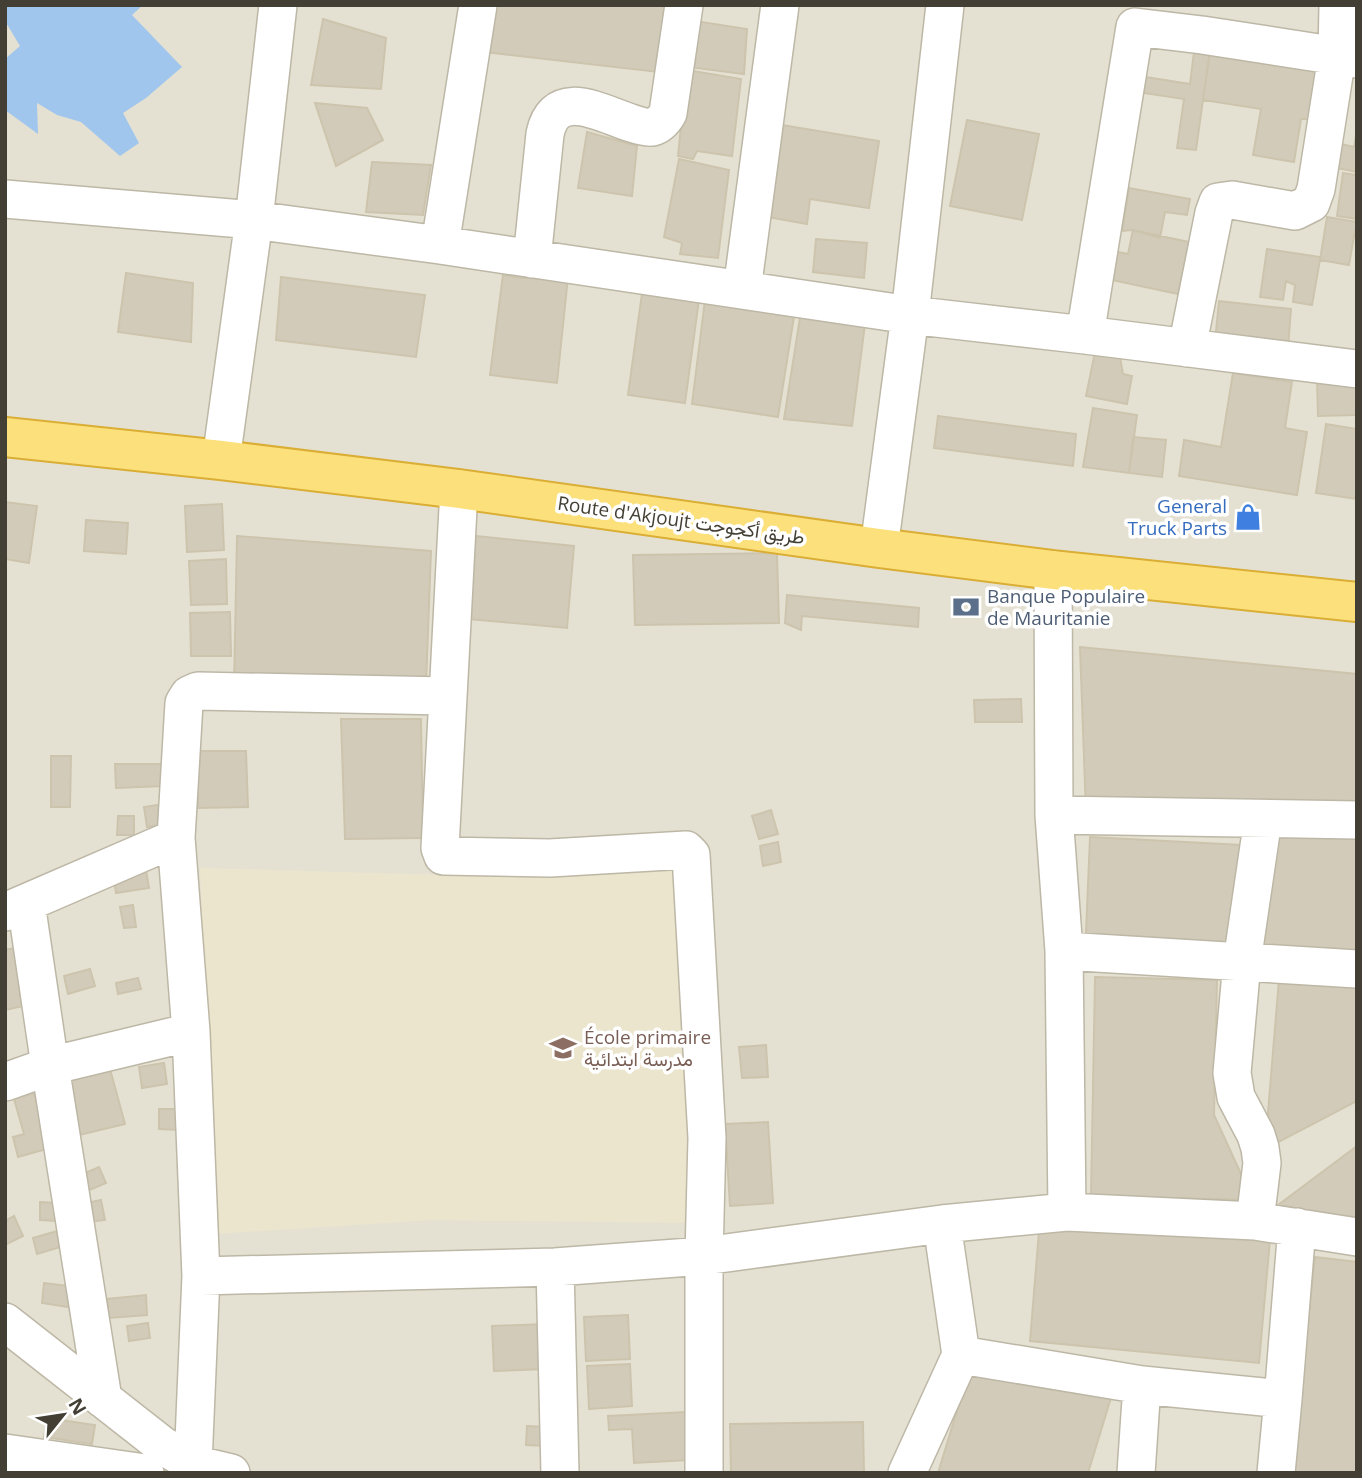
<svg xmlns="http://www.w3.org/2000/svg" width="1362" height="1478" font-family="'Open Sans',Vazirmatn,sans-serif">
  <rect width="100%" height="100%" fill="#f1efe4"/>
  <path fill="#e5e1d2" d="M5,5H1357V1473H5Z"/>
  <path fill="#ebe5cd" d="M684,864L693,1223L432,1220L214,1234L200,868L443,875Z"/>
  <path fill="#a0c6ee" d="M5,5H143L132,15L182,67L146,98L123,113L139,143L120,156L81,122L57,115L37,103L38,134L5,110V59L20,46L5,21Z"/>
  <path fill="#d3cbb9" stroke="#cdc4ad" stroke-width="2" d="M491,5H666L658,72L485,52Z
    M323,19L386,38L381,89L311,85Z
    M695,21L747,29L744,74L681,66Z
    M1211,44L1318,61L1309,119H1301L1294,162L1253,155L1261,109L1203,100Z
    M1210,50L1196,150L1177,148L1184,99L1137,92L1139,76L1190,84L1194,52Z
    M687,70L741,79L732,156L697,151L693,159L678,156Z
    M315,103L367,108L383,140L336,166Z
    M967,120L1039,134L1022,220L950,206Z
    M770,123L879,141L869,208L810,199L807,224L757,215Z
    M1357,130V172L1337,168L1341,144L1354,147Z
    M587,132L637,146L632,196L578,188Z
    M679,159L729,170L718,258L680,254L682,243L664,237Z
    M372,162L431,165L423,215L366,212Z
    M1343,173L1357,175V219L1337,216Z
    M1129,188L1190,199L1187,215L1165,212L1160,238L1133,230L1122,231Z
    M1327,217L1357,222V231H1355L1349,265L1320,260Z
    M1133,230L1189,242L1178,294L1112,280L1118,252L1128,254Z
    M816,239L867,243L864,278L813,272Z
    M1267,249L1320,257V260L1312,305L1293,302L1295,285L1286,281L1283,300L1260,297Z
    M126,273L193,283L191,342L118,332Z
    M503,275L521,278L568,277L557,383L490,375Z
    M281,277L425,295L416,357L276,340Z
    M643,286L700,292L685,403L628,395Z
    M706,292L796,304L778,417L692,404Z
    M1219,301L1291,309L1288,349L1215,341Z
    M802,305L866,316L852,426L784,419Z
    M1095,352L1120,357L1123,374L1132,376L1127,404L1086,396Z
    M1233,373L1292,382L1285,428L1307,432L1297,495L1179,476L1184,440L1221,447Z
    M1357,378V415L1318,416L1317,379Z
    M1093,408L1137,415L1129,473L1083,467Z
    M938,416L1076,434L1073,466L934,448Z
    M1326,424L1357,429V499L1316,493Z
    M1133,437L1166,440L1162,477L1129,473Z
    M5,502L37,506L29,563L5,559Z
    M222,504L224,550L187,552L185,506Z
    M86,520L128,523L126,554L84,551Z
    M237,536L431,551L426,685L234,687Z
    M476,536L574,546L567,628L469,619Z
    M777,553L779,623L635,625L633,555Z
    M226,559L227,604L191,605L189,561Z
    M787,595L919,608L918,627L802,616L801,630L785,623Z
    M230,612L231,656H191L190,613Z
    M1080,647L1357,674V809L1086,813Z
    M1021,699L1022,722H975L974,700Z
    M341,719H421L423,838L345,839Z
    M197,751H246L248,807L198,808Z
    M51,756H71L70,807H51Z
    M115,764H165V786L116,788Z
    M164,804L167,824L147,827L144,807Z
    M771,810L778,834L759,839L752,816Z
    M118,816H134V835H117Z
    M1273,825L1357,832V958L1263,950Z
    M1090,837L1242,845L1237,963L1085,956Z
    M778,842L781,862L763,866L760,846Z
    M146,870L149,888L116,893L113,874Z
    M133,905L136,927L124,928L120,907Z
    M19,947L32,1004L5,1010V950Z
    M90,969L95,986L68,994L64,976Z
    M1095,977L1217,980L1214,1115L1253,1200L1091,1196Z
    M138,978L141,989L118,994L116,983Z
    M1279,979L1357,986V1101L1265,1149Z
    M766,1045L768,1077L742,1078L739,1047Z
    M164,1063L167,1084L142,1088L139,1067Z
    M110,1069L125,1124L79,1135L65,1081Z
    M34,1093L50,1148L18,1157L13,1137L24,1134L14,1099Z
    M159,1109H178L179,1130L159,1129Z
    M768,1122L773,1203L730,1206L725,1124Z
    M1357,1146V1223L1266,1214Z
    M99,1167L106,1183L85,1192L78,1176Z
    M101,1200L105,1220L89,1222L86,1203Z
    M40,1202L57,1203L56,1221L40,1220Z
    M14,1216L23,1236L5,1245V1221Z
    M1040,1219L1270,1240L1259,1363L1030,1341Z
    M57,1231L60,1247L37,1254L33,1238Z
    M1315,1257L1357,1262V1473H1292Z
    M44,1283L77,1287L74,1308L42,1303Z
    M146,1295L147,1315L109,1318L107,1299Z
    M628,1315L630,1359L586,1361L584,1317Z
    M148,1323L150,1338L129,1341L127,1326Z
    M544,1324L546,1369L494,1371L492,1326Z
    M974,1355L1111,1398L1088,1473H938Z
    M630,1364L632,1406L589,1409L587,1366Z
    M686,1412L689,1460L634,1463L632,1429L609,1430L608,1416Z
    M47,1418L95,1425L92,1444L44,1437Z
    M863,1422L864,1473H731L730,1424Z
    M527,1426L548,1427V1446L526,1445Z"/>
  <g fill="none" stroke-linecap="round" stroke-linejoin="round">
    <defs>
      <path id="minor" d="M478,5L440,245L910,315L1085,335L1357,369
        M5,199L254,220L440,245
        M532,259L545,134C555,86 600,113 631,123C637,125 646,128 652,127C660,125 664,120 668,113L684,5
        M742,290L780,5
        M1085,335L1135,27L1202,35L1357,59
        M1187,348L1214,213L1218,202L1232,200L1295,211L1311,203L1316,189L1337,56L1338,5
        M221,460L254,220L278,5
        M459,489L440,848L443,856L550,858L686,850L691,855L707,1138L704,1256V1473
        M879,548L910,315L945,5
        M1053,570L1054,815L1064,951L1067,1212L1255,1221L1357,1237
        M1054,815L1357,820
        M176,838L191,1032L201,1276
        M26,903L50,1066L103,1399
        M5,912L176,838L184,703L189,695L198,691L447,696
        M1064,951L1357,969
        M5,1082L50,1066L191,1032
        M1255,1221L1262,1163L1260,1148L1256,1135L1236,1097L1232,1073L1242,962L1263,819
        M555,1267L560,1473
        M5,1322L162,1445L193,1464L201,1276L555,1267L704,1256L942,1224L1067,1212
        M961,1355L1142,1385L1283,1399L1297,1227
        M5,1453L145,1473
        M193,1464L231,1473
        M907,1473L961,1355L942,1224
        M1136,1473L1142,1385
        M1276,1473L1283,1399"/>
      <path id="trunk" d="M5,437L221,460L459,489L879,548L1053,570L1357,602"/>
    </defs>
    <use href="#minor" stroke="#bdb7a6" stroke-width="40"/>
    <use href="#trunk" stroke="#daae35" stroke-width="42"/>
    <use href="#minor" stroke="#fff" stroke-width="37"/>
    <use href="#trunk" stroke="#fce07c" stroke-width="38"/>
  </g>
  <defs>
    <symbol id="shop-bare" viewBox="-9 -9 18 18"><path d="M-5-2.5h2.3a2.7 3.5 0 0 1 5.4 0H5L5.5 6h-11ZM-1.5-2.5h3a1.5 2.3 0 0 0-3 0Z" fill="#3f7fe0" stroke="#fff" stroke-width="2.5" paint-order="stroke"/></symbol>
    <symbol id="bank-bare" viewBox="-9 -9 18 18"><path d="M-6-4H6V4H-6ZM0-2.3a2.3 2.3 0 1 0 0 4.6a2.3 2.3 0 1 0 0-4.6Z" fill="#5c6f8a" stroke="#fff" stroke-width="2.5" paint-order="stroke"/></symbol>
    <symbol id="school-bare" viewBox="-9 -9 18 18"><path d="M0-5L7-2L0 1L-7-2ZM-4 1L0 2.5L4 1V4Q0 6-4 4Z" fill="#8d6e63" stroke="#fff" stroke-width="2.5" paint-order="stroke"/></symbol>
  </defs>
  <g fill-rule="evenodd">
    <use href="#shop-bare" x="1229" y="498" width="38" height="38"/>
    <use href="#bank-bare" x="947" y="588" width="38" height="38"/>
    <use href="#school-bare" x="544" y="1029" width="38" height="38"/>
  </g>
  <g text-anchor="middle" stroke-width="7" stroke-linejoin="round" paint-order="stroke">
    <g font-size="19" fill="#366cbe" stroke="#fff" text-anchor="end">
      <text x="1227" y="513">General<tspan x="1227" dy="22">Truck Parts</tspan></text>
    </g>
    <g font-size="19" fill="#433f34" stroke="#fff">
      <text transform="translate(681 520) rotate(8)" y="7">Route d'Akjoujt طريق أكجوجت</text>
    </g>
    <g font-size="19" fill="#4e5e75" stroke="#fff" text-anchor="start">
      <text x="987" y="603">Banque Populaire<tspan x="987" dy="22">de Mauritanie</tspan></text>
    </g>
    <g font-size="19" fill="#785e54" stroke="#fff" text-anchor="start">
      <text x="584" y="1044">École primaire<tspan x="584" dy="22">مدرسة ابتدائية</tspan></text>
    </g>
  </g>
  <rect width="1362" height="1478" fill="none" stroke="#433f34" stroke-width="14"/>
  <g transform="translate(63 1415) rotate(60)" stroke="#ffffff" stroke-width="5" paint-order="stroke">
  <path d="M0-5L12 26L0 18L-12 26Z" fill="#433f34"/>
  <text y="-10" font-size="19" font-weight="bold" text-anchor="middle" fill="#433f34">N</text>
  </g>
</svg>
